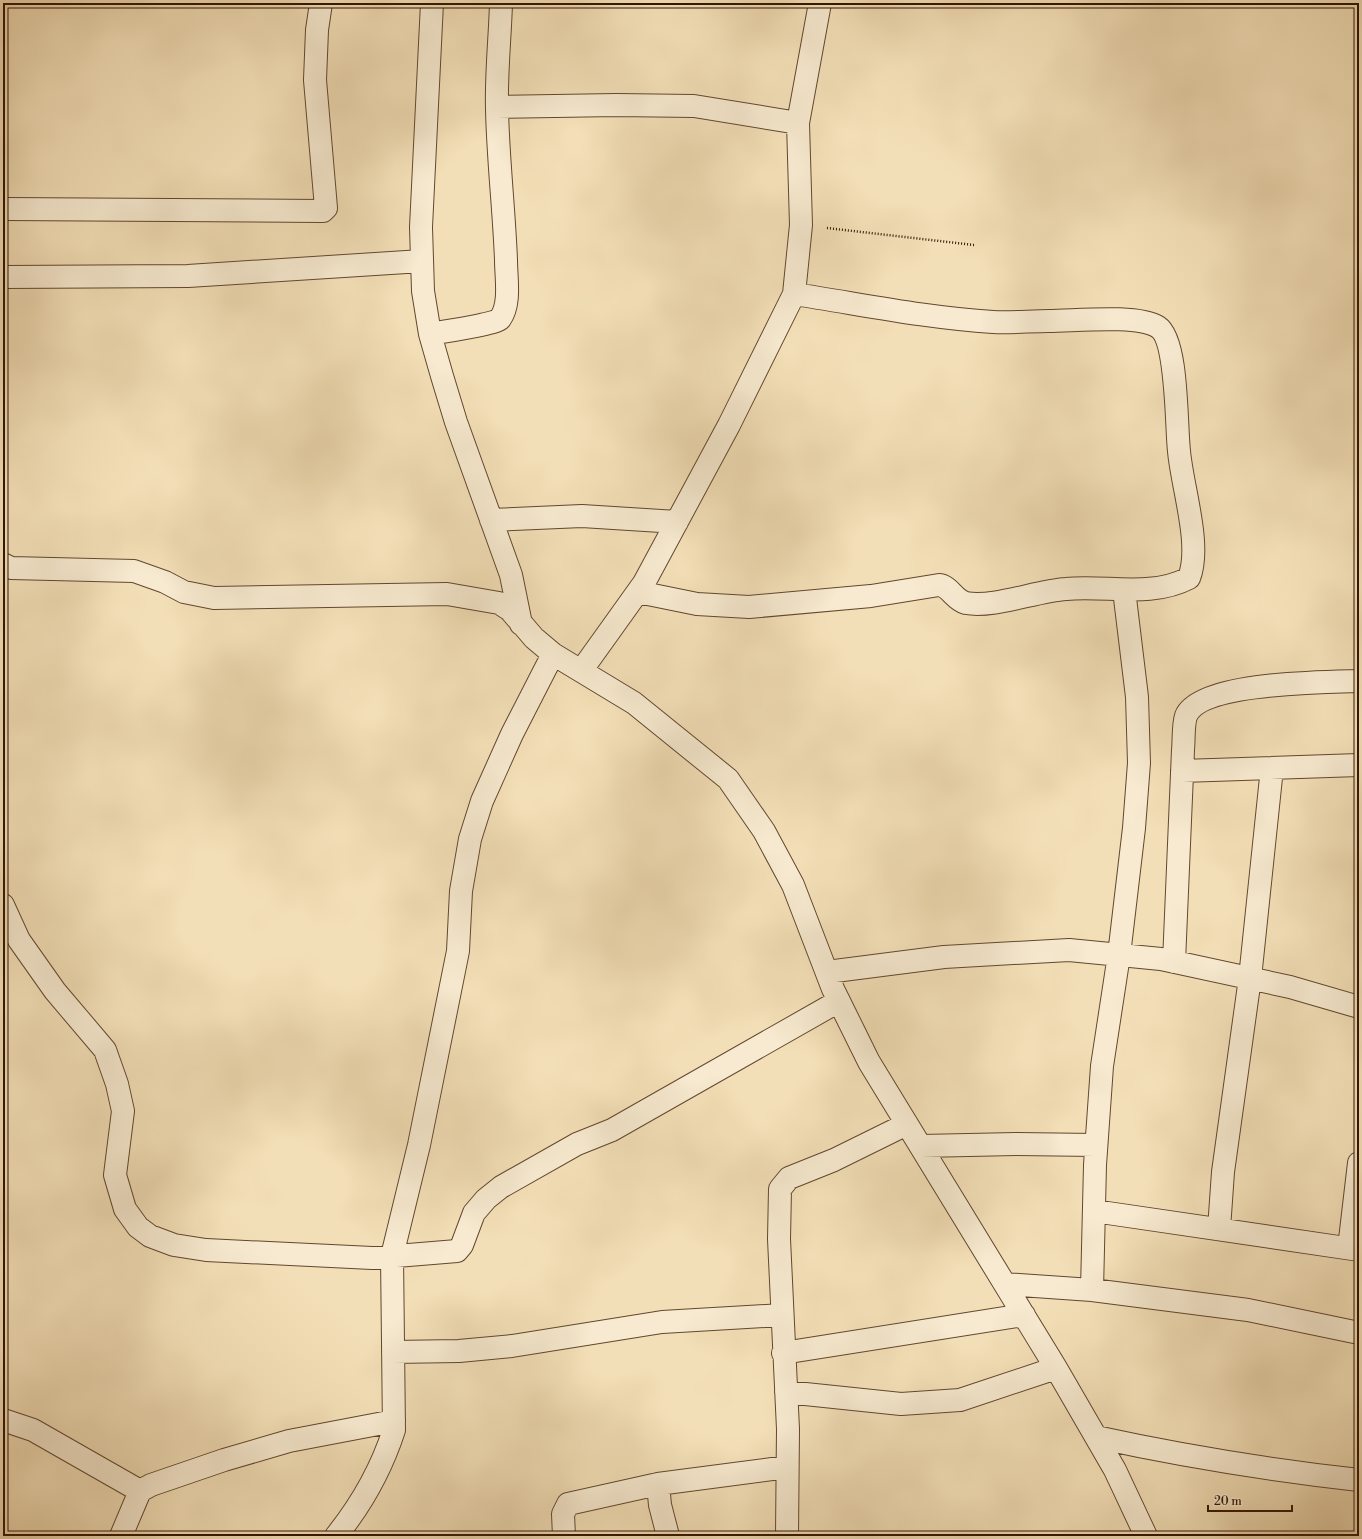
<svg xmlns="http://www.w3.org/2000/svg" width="1362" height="1539" font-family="'Libre Bodoni',serif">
  <rect width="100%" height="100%" fill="#f3dfb7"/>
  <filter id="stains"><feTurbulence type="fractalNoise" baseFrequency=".005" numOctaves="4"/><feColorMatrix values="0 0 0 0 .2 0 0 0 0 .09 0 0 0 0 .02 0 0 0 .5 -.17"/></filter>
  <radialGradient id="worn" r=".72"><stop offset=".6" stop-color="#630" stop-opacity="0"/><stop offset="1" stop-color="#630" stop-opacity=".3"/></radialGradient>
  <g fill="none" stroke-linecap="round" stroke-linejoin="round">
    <defs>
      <path id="minor" d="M432,3L421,227L423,291L430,334L442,376L456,422L511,575L521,624
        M497,107L616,105L694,106L798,123L801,225L794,294C860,304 926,318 993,322C1011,323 1031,321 1049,321C1075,321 1137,314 1158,327C1178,340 1176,426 1179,451C1182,487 1202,545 1189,578C1151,598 1107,585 1066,589C1036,591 994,608 966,603C954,600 950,586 939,585L871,596L749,607L697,604L638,592
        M798,123L820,3
        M3,209L323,211L326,208L315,80L317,30L321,3
        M3,277L188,276L422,261
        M430,334C440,332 496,324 500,319C511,304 506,278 506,260C504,209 498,159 497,109C496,74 500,38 501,3
        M491,520L582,516L677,522
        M3,564L11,568L134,571L165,582L184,592L214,598L447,594L499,603L510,610L534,638L553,654L634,703L728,779L764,831L793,885L833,989L869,1062L1056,1368L1115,1470L1146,1536
        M581,671L644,583L729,425L794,294
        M1182,771L1359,765
        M3,905L19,940L55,991L105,1050L117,1084L123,1111L115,1175L125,1209L138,1227L150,1236L174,1245L206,1250L372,1258L457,1251L462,1245L474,1213L486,1199L501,1187L577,1144L612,1130L839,1001
        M1174,962L1183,750C1184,740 1183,725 1186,716C1200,682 1326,682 1359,681
        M827,972L944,957L1069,950L1161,959L1290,987L1359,1007
        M921,1146L1016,1144L1096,1145
        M1094,1211L1359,1250
        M1219,1229L1223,1172L1250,978L1272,768
        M1349,1248L1359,1163
        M1005,1284L1092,1290L1248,1310L1359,1333
        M1092,1290L1095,1165L1102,1066L1119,955L1134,828L1139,763L1137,697L1124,590
        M393,1352L459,1351L512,1346L662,1322L782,1315
        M783,1353L1024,1315
        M786,1392L901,1404L960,1400L1056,1368
        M3,1420L33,1430L140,1491
        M1096,1437C1183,1456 1270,1470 1359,1480
        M121,1536L140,1491L151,1485L224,1460L289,1441L394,1421
        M336,1536C361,1505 382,1467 394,1430L392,1256L419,1145L458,951L461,891L470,839L482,801L512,734L553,654
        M564,1536L563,1514L568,1504L658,1484
        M668,1536L660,1505L658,1484L787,1467
        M787,1536L788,1429L779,1239L780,1189L789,1178L834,1160L907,1124"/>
    </defs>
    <use href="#minor" stroke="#62472e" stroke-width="24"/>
    <path stroke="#311400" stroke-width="2.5" stroke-dasharray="1 2" stroke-linecap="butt" d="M827,228L974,245"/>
    <use href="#minor" stroke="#f7ead0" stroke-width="22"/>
  </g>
  <rect width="1362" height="1539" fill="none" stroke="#f3dfb7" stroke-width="16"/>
  <rect x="4" y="4" width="1354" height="1531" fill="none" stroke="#311400" stroke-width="2"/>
  <rect x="8" y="8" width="1346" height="1523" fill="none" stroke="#311400"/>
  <path d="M1208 1505v6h84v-6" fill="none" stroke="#311400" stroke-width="2"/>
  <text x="1214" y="1505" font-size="12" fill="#311400" stroke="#f7ead0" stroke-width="3" paint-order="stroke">20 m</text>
  <rect width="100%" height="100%" filter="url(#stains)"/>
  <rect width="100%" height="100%" fill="url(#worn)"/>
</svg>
